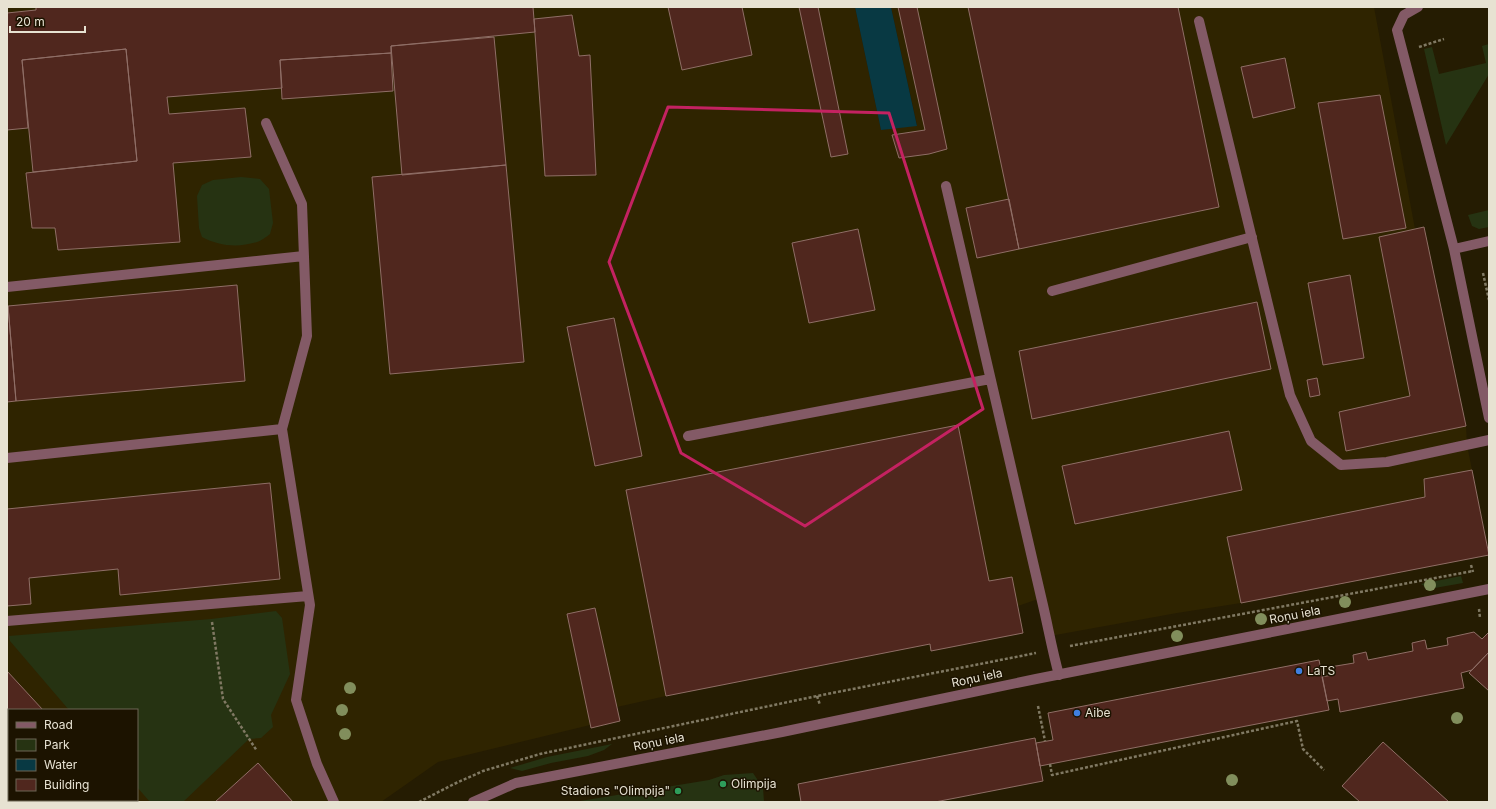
<svg xmlns="http://www.w3.org/2000/svg" width="1496" height="809" font-family="Inter,sans-serif">
  <rect width="100%" height="100%" fill="#251c02"/>
  <path fill="#2f2400" d="M7,7H855L881,130L917,125L891,7H1374L1415,229L1424,227L1466,426L1467,445L1489,555L1241,603L1177,613L1050,636L1041,598L1018,606L1023,633L931,651L929,644L666,696L617,707L620,721L591,728L590,725L438,762L381,802H29L27,800H137V710H9V781L7,779Z"/>
  <path fill="#263312" d="M1489,44V74L1446,145L1424,49L1432,47L1439,74L1486,63L1482,46Z
    M241,177L260,179L269,189L273,223L270,234C266,237 261,241 257,242C238,248 219,246 202,237L199,228L197,196L202,185L213,180Z
    M1489,210V227L1479,229L1472,226L1468,215Z
    M1461,576L1463,583L1429,589L1421,584Z
    M276,611L282,618L290,674L271,715L273,727L261,738L249,739L183,802H150L137,787V710H69L10,641L9,636L211,619Z
    M612,744L604,750L588,756L551,763L522,771L510,768L547,757Z
    M753,773L763,788L764,802H574L709,780L724,775Z"/>
  <path fill="#083943" d="M855,7H891L917,126L881,130Z"/>
  <path fill="#50271e" stroke="#8f6e66" d="M36,7H533L535,32L391,46V53L280,60L282,88L167,97L169,114L245,108L251,157L173,163L180,242L58,250L55,228H32L26,173L137,161L126,49L22,60L28,128L7,130V13L36,10Z
    M668,7H742L752,55L682,70Z
    M799,7H818L848,154L831,157Z
    M898,7H917L947,149L929,154L899,158L892,135L925,130Z
    M968,7H1178L1219,207L1019,249Z
    M572,15L579,56L590,55L596,175L545,176L534,19Z
    M494,37L506,165L402,175L391,46Z
    M126,49L137,161L33,172L22,60Z
    M391,53L393,91L282,99L280,60Z
    M1285,58L1295,108L1253,118L1241,67Z
    M1380,95L1406,228L1343,239L1318,103Z
    M506,165L524,362L390,374L372,177Z
    M1009,199L1019,249L977,258L966,208Z
    M1424,227L1466,426L1346,451L1339,412L1410,396L1379,237Z
    M858,229L875,310L809,323L792,243Z
    M1350,275L1364,358L1323,365L1308,283Z
    M237,285L245,381L16,401L8,306Z
    M1257,302L1271,369L1032,419L1019,351Z
    M7,306H8L16,401L7,402Z
    M614,318L642,456L595,466L567,327Z
    M1317,378L1320,395L1310,397L1307,380Z
    M958,425L989,581L1012,577L1023,633L931,651L930,644L666,696L626,490Z
    M1229,431L1242,490L1075,524L1062,466Z
    M1472,470L1489,555L1241,603L1227,537L1425,497L1424,479Z
    M270,483L280,579L120,595L118,569L29,578L31,604L7,606V509Z
    M595,608L620,721L591,728L567,614Z
    M1474,632L1482,639L1489,632V652L1472,670L1461,673L1464,688L1340,712L1338,699L1327,701L1322,677L1332,675L1330,667L1354,663L1353,655L1366,652L1368,660L1413,651L1412,643L1425,640L1427,649L1448,645L1447,638Z
    M1489,652V691L1469,673Z
    M1319,660L1329,710L1040,766L1036,743L1053,740L1048,713Z
    M7,671L43,710H9V781L7,779Z
    M1035,738L1043,781L935,802H801L798,784Z
    M1383,742L1449,802H1360L1342,786Z
    M258,763L293,802H215Z
    M27,800H127L129,802H29Z"/>
  <g fill="none" stroke-linecap="round" stroke-linejoin="round">
    <path stroke="#807963" stroke-width="2.5" stroke-dasharray="3 2" stroke-linecap="butt" d="M1419,47L1444,39
      M1483,273L1489,300
      M1471,565L1473,572
      M1479,609L1480,618
      M212,622L223,699L257,751
      M1070,646L1473,571
      M817,696L820,705
      M1038,706L1045,741
      M1050,764L1052,775L1297,721L1303,749L1324,770
      M419,802L454,784L483,771L540,754L817,696L1036,653"/>
    <path stroke="#835a66" stroke-width="10" d="M1199,21L1290,395L1311,441L1341,465L1387,462L1489,440
      M266,123L302,204L307,336L282,429L310,605L296,700L317,764L334,802
      M946,186L1042,601C1048,626 1052,650 1059,675
      M7,287L304,256
      M1052,291L1252,237
      M688,436L990,379
      M7,458L282,429
      M7,621L308,596"/>
    <path stroke="#835a66" stroke-width="10" d="M1418,7L1404,15L1397,30L1454,249L1489,418
      M1454,249L1489,241
      M473,802L516,783L782,732L1036,679L1489,589"/>
  </g>
  <g fill="#818e5c">
    <circle cx="1430" cy="585" r="6"/>
    <circle cx="1345" cy="602" r="6"/>
    <circle cx="1261" cy="619" r="6"/>
    <circle cx="1177" cy="636" r="6"/>
    <circle cx="350" cy="688" r="6"/>
    <circle cx="342" cy="710" r="6"/>
    <circle cx="1457" cy="718" r="6"/>
    <circle cx="345" cy="734" r="6"/>
    <circle cx="1232" cy="780" r="6"/>
  </g>
  <path fill="none" stroke="#c42261" stroke-width="3" stroke-linejoin="round" d="M668,107L889,113L983,409L805,526L681,453L609,262Z"/>
  <g fill="#3f7fe0" stroke="#1c1300" stroke-width="1.5">
    <circle cx="1299" cy="671" r="4"/>
    <circle cx="1077" cy="713" r="4"/>
  </g>
  <g fill="#2e9e5b" stroke="#1c1300" stroke-width="1.5">
    <circle cx="723" cy="784" r="4"/>
    <circle cx="678" cy="791" r="4"/>
  </g>
  <g text-anchor="middle" stroke-width="3" stroke-linejoin="round" paint-order="stroke">
    <g font-size="12" fill="#e7e2d2" stroke="#1c1300">
      <text transform="translate(1295 615) rotate(-11)" y="4">Roņu iela</text>
      <text transform="translate(977 678) rotate(-12)" y="4">Roņu iela</text>
      <text transform="translate(659 742) rotate(-11)" y="4">Roņu iela</text>
    </g>
    <g font-size="12" fill="#e7e2d2" stroke="#1c1300" text-anchor="start">
      <text x="1307" y="675">LaTS</text>
      <text x="1085" y="717">Aibe</text>
      <text x="731" y="788">Olimpija</text>
      <text x="670" y="795" text-anchor="end">Stadions "Olimpija"</text>
    </g>
  </g>
  <rect width="1496" height="809" fill="none" stroke="#e7e2d2" stroke-width="16"/>
  <rect x="8" y="709" width="130" height="92" fill="#1c1300" stroke="#6d6654"/>
  <rect x="16" y="722" width="20" height="6" fill="#835a66" stroke="#6d6654"/>
  <text x="44" y="729" font-size="12" fill="#e7e2d2">Road</text>
  <rect x="16" y="739" width="20" height="12" fill="#263312" stroke="#6d6654"/>
  <text x="44" y="749" font-size="12" fill="#e7e2d2">Park</text>
  <rect x="16" y="759" width="20" height="12" fill="#083943" stroke="#6d6654"/>
  <text x="44" y="769" font-size="12" fill="#e7e2d2">Water</text>
  <rect x="16" y="779" width="20" height="12" fill="#50271e" stroke="#6d6654"/>
  <text x="44" y="789" font-size="12" fill="#e7e2d2">Building</text>
  <path d="M10 26v6h75v-6" fill="none" stroke="#e7e2d2" stroke-width="2"/>
  <text x="16" y="26" font-size="12" fill="#e7e2d2" stroke="#1c1300" stroke-width="3" paint-order="stroke">20 m</text>
</svg>
